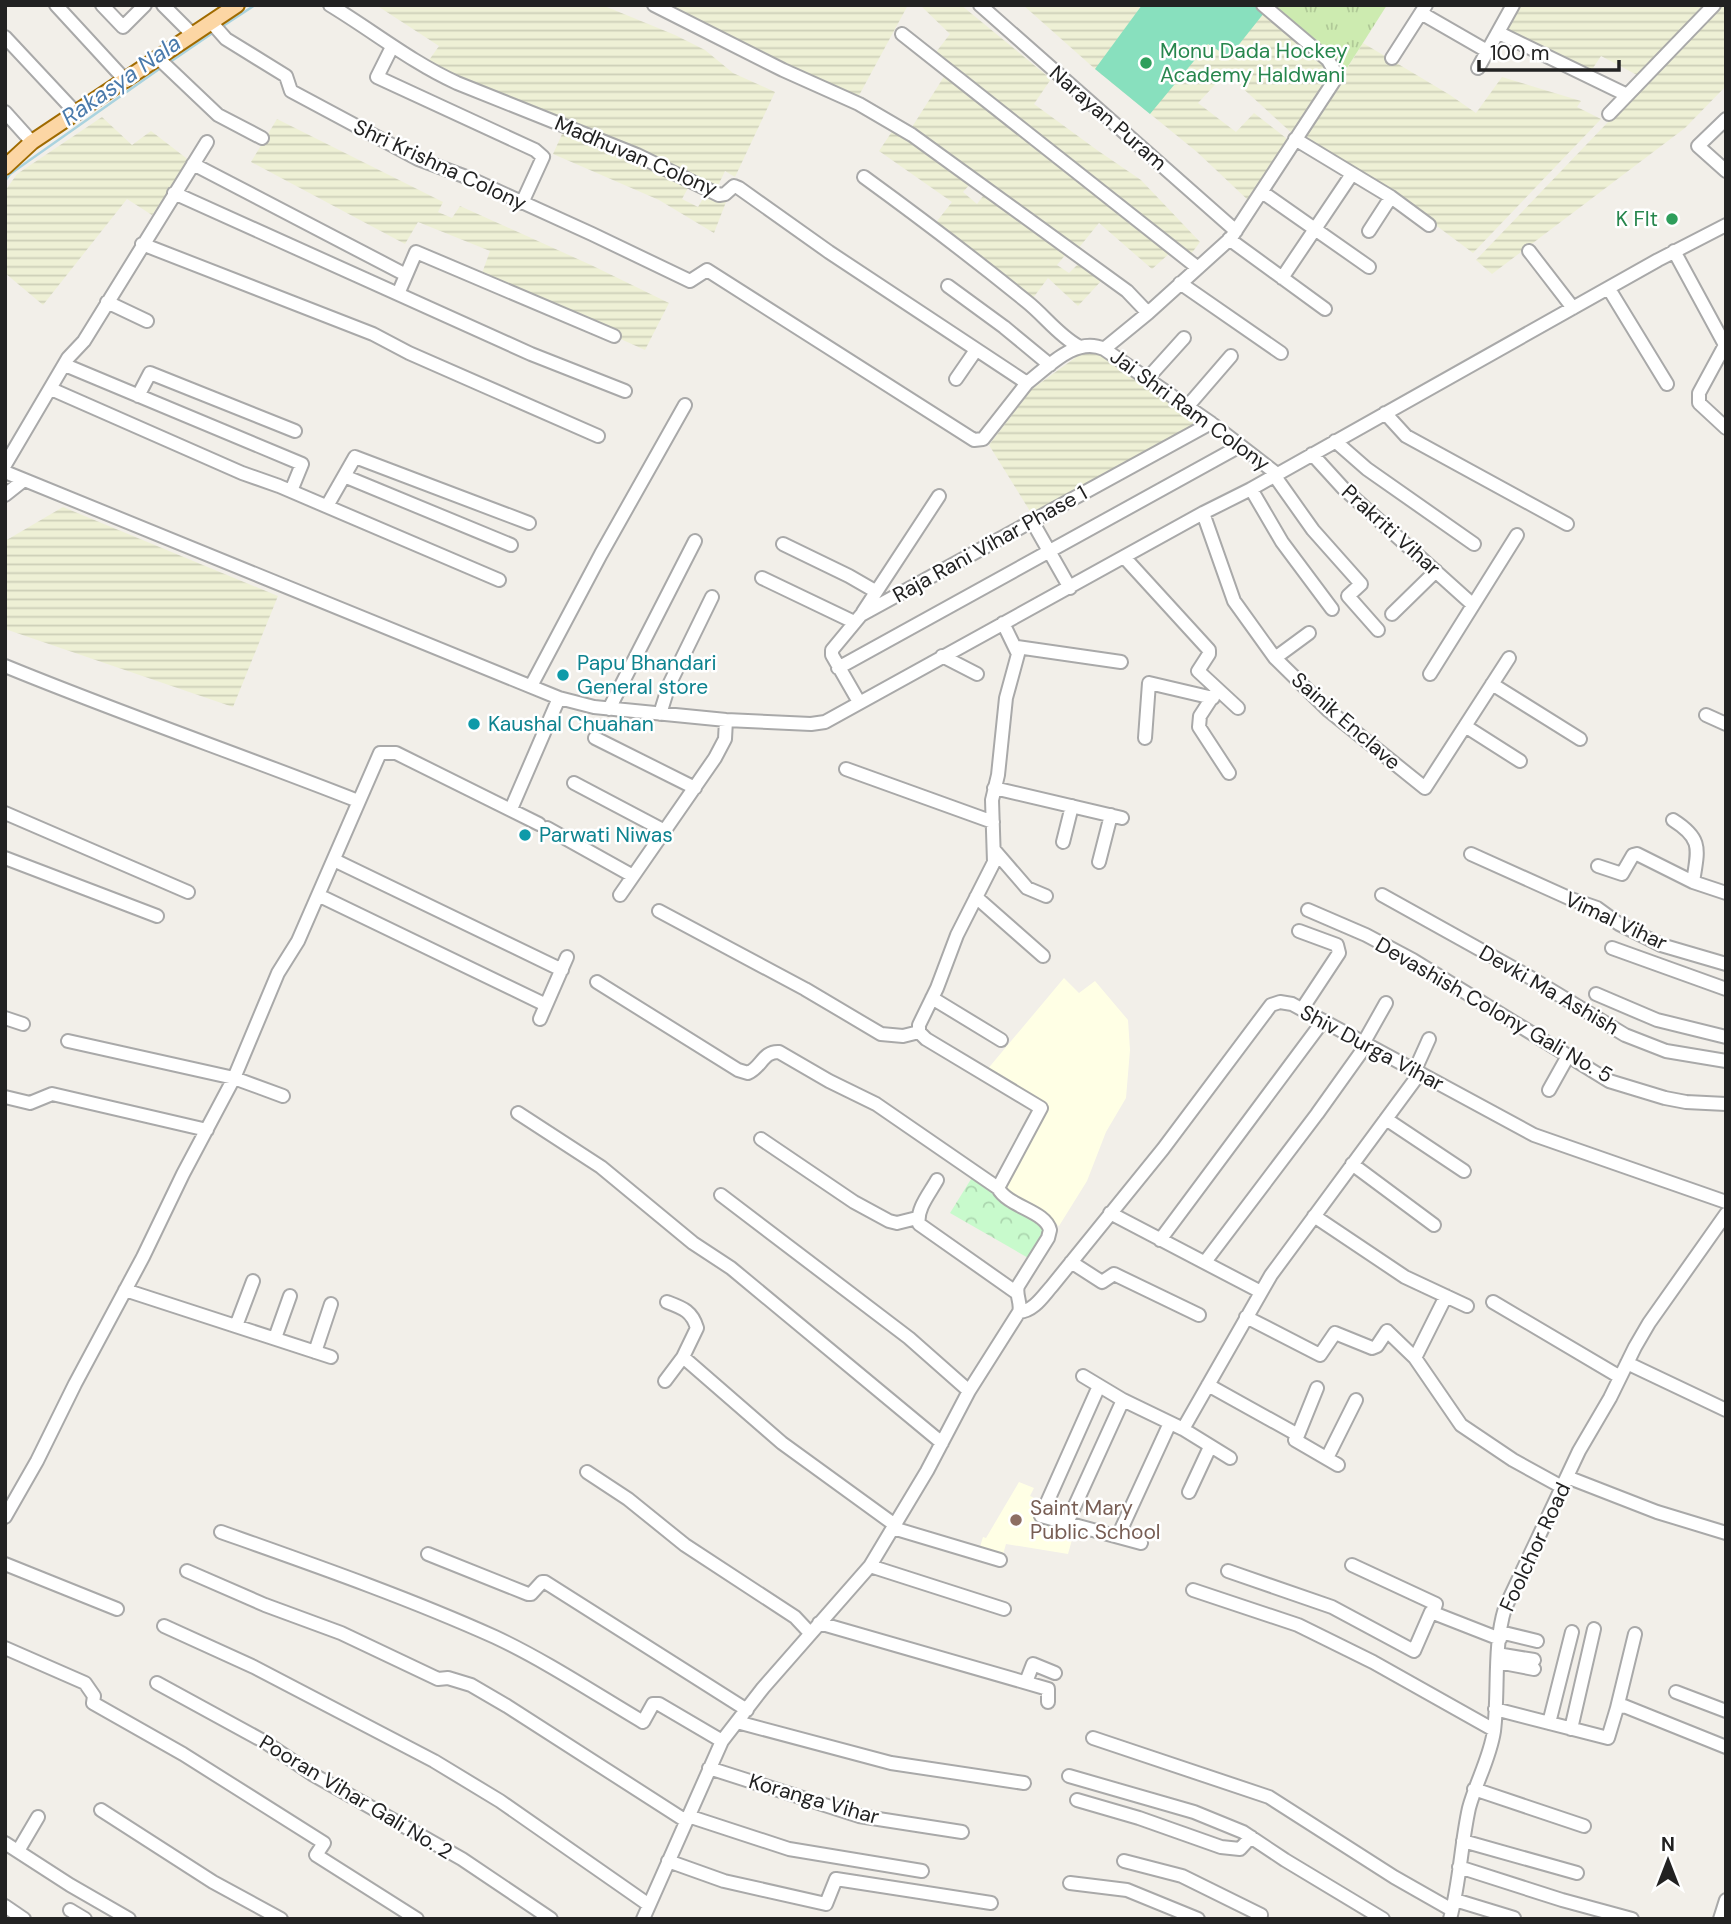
<svg xmlns="http://www.w3.org/2000/svg" width="1731" height="1924" font-family="'DM Sans',sans-serif">
  <defs>
    <pattern id="farmland-rules" width="6" height="5" patternUnits="userSpaceOnUse" patternTransform="scale(1.75)"><rect width="6" height="5" fill="#eef0d5"/><path d="M0 2.5h6" fill="none" stroke="#ccceb7"/></pattern>
    <pattern id="grass-tufts" width="24" height="20" patternUnits="userSpaceOnUse" patternTransform="scale(1.75)"><rect width="24" height="20" fill="#cdebb0"/><path d="M3 7l-1-3M5 7V3M7 7l1-3M15 17l-1-3M17 17v-4M19 17l1-3" fill="none" stroke="#b0c997"/></pattern>
    <pattern id="park-crowns" width="20" height="18" patternUnits="userSpaceOnUse" patternTransform="scale(1.75)"><rect width="20" height="18" fill="#c8facc"/><path d="M2 6a3 3 0 1 1 6 0M12 15a3 3 0 1 1 6 0" fill="none" stroke="#acd6af"/></pattern>
  </defs>
  <rect width="100%" height="100%" fill="#f2efe9"/>
  <path fill="#ffffe5" d="M1064,978L1079,993L1095,981L1128,1020L1130,1050L1126,1098L1106,1132L1087,1181L1059,1226L1006,1192L1003,1183L1045,1105L986,1071Z
    M1019,1482L1034,1488L1030,1496L1041,1501L1036,1519L1075,1529L1068,1554L1006,1544L1002,1558L979,1550L983,1537L986,1538Z"/>
  <path fill="url(#farmland-rules)" d="M376,5H602L675,35L705,50L733,73L775,92L735,177L725,171L716,190L427,63L439,46Z
    M657,5H908L856,101Z
    M920,5H961L1051,79L1034,104L1097,150L1141,180L1200,242L1188,258L933,56L950,34Z
    M1023,5H1135L1140,8L1142,5H1254L1326,64L1332,75L1295,136L1226,73L1198,103L1236,132L1254,113L1286,138L1289,144L1250,202L1197,152L1095,69Z
    M1519,5H1709L1639,76L1601,56L1589,74L1505,30Z
    M1720,5H1726V86L1685,128L1492,274L1476,260Z
    M1363,43L1450,95L1476,113L1502,77L1581,101L1577,107L1601,119L1473,253L1390,191L1305,136Z
    M945,75L1171,252L1152,269L1099,223L1077,250L912,127Z
    M102,117L132,145L151,131L190,161L152,215L127,199L43,305L5,273V191L17,174Z
    M277,119L443,202L438,212L452,218L460,206L591,265L669,303L645,350L481,276L490,251L418,222L405,244L251,162Z
    M893,130L972,182L963,192L977,204L986,192L1066,254L1057,265L1069,273L1079,263L1102,280L1078,306L1048,278L1030,302L934,225L952,202L879,151Z
    M563,132L638,161L688,188L682,199L698,207L705,195L726,202L714,233L659,200L553,154Z
    M1086,350L1095,352L1200,424L1033,516L989,445L1032,389Z
    M63,507L278,596L233,707L5,629V541Z"/>
  <path fill="url(#grass-tufts)" d="M1271,5H1387L1347,68Z"/>
  <path fill="url(#park-crowns)" d="M973,1176L1044,1224V1236L1030,1259L950,1213Z"/>
  <path fill="#88e0be" d="M1142,5H1254L1264,13L1229,57L1208,44L1150,114L1095,69Z"/>
  <g fill="none" stroke-linecap="round" stroke-linejoin="round">
    <path stroke="#aad3df" stroke-width="2.5" d="M223,26L255,5
      M170,62L214,32
      M5,181L10,174L162,67"/>
    <defs>
      <path id="minor" d="M56,5L126,81
        M102,5L123,27L145,5
        M163,5L192,34
        M330,5C373,31 411,62 457,83L637,155L719,195L725,194L734,186L739,188L829,252L1027,383C1049,366 1076,336 1104,349
        M654,5L783,70L859,104L912,135L1127,291L1148,313
        M980,5L1236,231
        M1263,5L1328,60L1335,72L1334,81L1231,238L1148,313L1104,349L1211,423L1277,474
        M1421,13L1487,51
        M211,22L226,39L286,76L291,91L418,159L469,178L592,234L690,281L707,270L974,440L983,439L1027,383
        M1499,33L1627,95
        M902,34L1198,268
        M5,37L77,114
        M392,47L377,77L535,150L543,157L522,203
        M1392,58L1426,5
        M159,59L218,115L262,138
        M1478,68L1513,5
        M5,112L32,142
        M1609,114L1714,5
        M1726,119L1698,146L1726,171
        M1295,139L1391,197L1429,225
        M193,164L406,275
        M864,177C919,217 973,258 1026,301C1044,315 1058,335 1078,346
        M1262,192L1369,267
        M174,193L531,354L625,391
        M1369,231L1391,197
        M1229,239L1325,309
        M142,244L373,334L409,353L598,436
        M1529,251L1573,308
        M1674,251L1725,345L1699,393V403L1726,428
        M1282,278L1352,174
        M1180,283L1281,353
        M948,286L1004,327L1050,365
        M1609,289L1667,384
        M398,294L416,252L614,336
        M107,302L147,321
        M65,365L302,464L291,491
        M956,379L976,350
        M1147,379L1184,338
        M51,389L242,473L279,486L499,580
        M138,396L150,373L295,431
        M1187,407L1231,356
        M1385,413L1406,436L1567,524
        M1335,441L1367,469L1474,544
        M1312,454L1343,488L1472,604
        M5,465L68,358L84,341L207,142
        M5,472L559,698L594,707L726,720L811,724L825,722L1203,513L1251,489L1658,260L1726,225
        M1274,475L1313,530L1361,584L1348,596L1378,630
        M344,476L511,545
        M1251,489L1282,542L1332,609
        M5,495L24,480
        M327,506L355,457L529,523
        M1203,513L1234,601L1275,658L1328,710L1425,788L1509,658
        M1032,521L1070,588
        M783,544L849,576L875,591
        M1124,557L1209,650V654L1198,671L1238,708
        M762,578L854,622
        M863,612L939,496
        M1392,614L1436,571
        M1017,647L1121,662
        M942,656L977,674
        M1275,658L1309,633
        M5,666C122,714 241,755 358,801
        M838,668L1240,446
        M1430,674L1517,535
        M1492,684L1580,739
        M531,686L601,554L685,405
        M1215,693L1200,716L1199,727L1229,773
        M859,702L832,655V650L861,615L1211,423
        M609,709L695,541
        M660,714L669,685L712,597
        M1706,715L1726,724
        M1465,726L1520,761
        M595,738L695,788
        M1145,738L1149,683L1213,698
        M846,769L993,822
        M574,783L663,830
        M994,788L1122,818
        M511,809L559,698
        M5,813L188,892
        M1673,820C1703,839 1698,849 1693,882
        M547,828L633,876
        M1063,842L1072,806
        M995,851L1027,888L1046,896
        M1471,854L1571,899L1597,908L1619,924L1661,945L1726,964
        M5,858L157,916
        M334,860L562,970
        M1099,862L1111,815
        M1598,866L1622,874L1633,855L1637,854L1693,882L1726,893
        M318,895L546,1005
        M620,895L715,758L725,739L726,720
        M1382,895L1531,978L1625,1035L1666,1051L1726,1061
        M976,897L1043,956
        M1308,910L1366,935L1413,960L1609,1081L1665,1098L1686,1102L1726,1104
        M659,911L805,989L881,1034L903,1036L919,1032
        M1299,931L1337,945L1339,953L1302,1009
        M1612,948L1726,989
        M597,982L738,1070L748,1073C761,1068 763,1051 779,1052L829,1081L876,1104L998,1188
        M1596,994L1657,1020L1726,1037
        M932,998L1001,1040
        M5,1018L23,1024
        M540,1019L567,957
        M68,1041L234,1078L283,1096
        M1364,1042L1386,1003
        M1415,1070L1429,1039
        M1549,1090L1568,1056
        M5,1097L30,1103L52,1094L207,1130
        M518,1113L601,1167L693,1243L731,1268L942,1443
        M1386,1119L1464,1171
        M761,1139L854,1202L889,1221L897,1223L917,1218
        M1352,1164L1434,1225
        M937,1180C930,1193 916,1209 919,1224L1017,1293
        M721,1195L909,1338L969,1391
        M1110,1213L1261,1292
        M1314,1216L1405,1277L1467,1306
        M1160,1240L1323,1021
        M1071,1262L1102,1282L1114,1274L1199,1315
        M1205,1262L1317,1114L1367,1044
        M125,1290L331,1357
        M1493,1302L1620,1377
        M1019,1312C1034,1311 1043,1296 1052,1286L1163,1149L1271,1005L1280,1002L1292,1004L1534,1135L1726,1202
        M1246,1317L1320,1355L1335,1333L1372,1348L1377,1346L1387,1331L1415,1358L1461,1425L1513,1460L1562,1487
        M236,1326L253,1281
        M275,1338L290,1296
        M315,1352L331,1304
        M683,1357L782,1443L895,1525
        M1415,1358L1446,1296
        M1627,1363L1726,1410
        M1083,1376L1123,1400L1183,1429L1230,1458
        M665,1381L683,1357L697,1328C692,1311 683,1308 667,1302
        M1208,1385L1298,1435L1295,1440L1338,1465
        M1099,1386L1041,1516L1141,1543
        M1183,1429L1271,1275L1420,1073
        M1298,1435L1317,1388
        M1327,1458L1356,1400
        M587,1472L628,1499L685,1545L795,1617L810,1633
        M1567,1477L1657,1512L1726,1533
        M1189,1492L1210,1447
        M5,1517L37,1461L75,1384L143,1257L183,1174L234,1078L278,973L298,941L380,753H396L539,824
        M1067,1523L1123,1400
        M893,1528L1000,1560
        M221,1532C314,1565 406,1597 495,1637C546,1661 594,1693 643,1722L653,1704H659L722,1741
        M1118,1536L1170,1423
        M428,1554L528,1594H531L542,1582H545L747,1710
        M5,1564L117,1609
        M1352,1565L1436,1604L1433,1613
        M870,1566L1004,1609
        M187,1571L265,1605L341,1633L438,1679L448,1678L471,1685L507,1706L686,1821
        M1228,1571L1332,1607L1414,1651L1431,1612L1500,1639
        M1193,1590L1298,1625L1373,1662L1494,1730
        M819,1623L1048,1689V1702
        M164,1626L254,1667L434,1761L500,1801L649,1905
        M1500,1632L1537,1641
        M5,1648L85,1683L94,1696L93,1703L183,1754L324,1843L316,1855L417,1919
        M1503,1655L1534,1660
        M1498,1662L1534,1669
        M1026,1682L1033,1664L1055,1673
        M157,1683L265,1742L312,1774L462,1859L551,1919
        M1676,1692L1726,1711
        M1617,1708L1635,1634
        M1495,1709L1608,1738L1617,1708L1624,1706L1726,1747
        M737,1722L891,1763L1024,1783
        M1549,1723L1572,1632
        M1571,1729L1594,1629
        M1093,1738L1269,1797L1394,1877L1452,1910
        M709,1768L859,1816L962,1832
        M1069,1776L1194,1812L1243,1832L1285,1860L1383,1919
        M1474,1789L1584,1826
        M1077,1800L1139,1818L1221,1847L1240,1849L1251,1837
        M101,1810L213,1882L281,1919
        M688,1816L789,1849L922,1871
        M1463,1841L1577,1873
        M5,1843L70,1885L129,1919
        M18,1851L38,1817
        M668,1861L724,1881L826,1904L836,1879L991,1903
        M1124,1861L1182,1876L1261,1915L1260,1919
        M1459,1867L1562,1900L1632,1919
        M1070,1883L1127,1890L1198,1919
        M1455,1900L1514,1918
        M5,1906L24,1919
        M70,1910L85,1919
        M643,1919L722,1741L763,1688L870,1566L927,1471L969,1391L1019,1312C1022,1303 1015,1295 1018,1286L1048,1238L1050,1230C1046,1211 1008,1207 998,1188L1041,1108L926,1039L919,1032V1025L937,988L957,935L994,862L992,800L998,775L1006,698L1018,654L1003,623
        M1450,1919C1460,1882 1461,1844 1469,1808C1476,1782 1490,1758 1494,1731C1499,1691 1493,1647 1505,1608L1579,1451L1610,1398L1635,1347L1649,1323L1726,1214
        M1720,1919L1726,1900"/>
      <path id="major" d="M5,167L32,142L237,5"/>
    </defs>
    <use href="#minor" stroke="#a9a9a9" stroke-width="16"/>
    <use href="#major" stroke="#a06b00" stroke-width="18"/>
    <use href="#minor" stroke="#fff" stroke-width="12"/>
    <use href="#major" stroke="#fcd6a4" stroke-width="14"/>
  </g>
  <g fill="#2e9e5b" stroke="#fff" stroke-width="2.5">
    <circle cx="1146" cy="63" r="7"/>
    <circle cx="1672" cy="219" r="7"/>
  </g>
  <g fill="#0f9aa8" stroke="#fff" stroke-width="2.5">
    <circle cx="563" cy="675" r="7"/>
    <circle cx="474" cy="724" r="7"/>
    <circle cx="525" cy="835" r="7"/>
  </g>
  <circle fill="#8d6e63" stroke="#fff" stroke-width="2.5" cx="1016" cy="1520" r="7"/>
  <g text-anchor="middle" stroke-width="5" stroke-linejoin="round" paint-order="stroke">
    <g font-size="21" fill="#27864d" stroke="#fff" text-anchor="start">
      <text x="1160" y="58">Monu Dada Hockey<tspan x="1160" dy="24">Academy Haldwani</tspan></text>
      <text x="1658" y="226" text-anchor="end">K FIt</text>
    </g>
    <g font-size="21" fill="#222" stroke="#fff">
      <text transform="translate(1108 118) rotate(41)" y="7">Narayan Puram</text>
      <text transform="translate(636 156) rotate(23)" y="7">Madhuvan Colony</text>
      <text transform="translate(440 165) rotate(25)" y="7">Shri Krishna Colony</text>
      <text transform="translate(1190 410) rotate(36)" y="7">Jai Shri Ram Colony</text>
      <text transform="translate(1391 530) rotate(42)" y="7">Prakriti Vihar</text>
      <text transform="translate(990 544) rotate(-29)" y="7">Raja Rani Vihar Phase 1</text>
      <text transform="translate(1346 721) rotate(41)" y="7">Sainik Enclave</text>
      <text transform="translate(1616 921) rotate(25)" y="7">Vimal Vihar</text>
      <text transform="translate(1549 990) rotate(30)" y="7">Devki Ma Ashish</text>
      <text transform="translate(1494 1010) rotate(30)" y="7">Devashish Colony Gali No. 5</text>
      <text transform="translate(1372 1048) rotate(28)" y="7">Shiv Durga Vihar</text>
      <text transform="translate(1535 1547) rotate(-65)" y="7">Foolchor Road</text>
      <text transform="translate(356 1797) rotate(31)" y="7">Pooran Vihar Gali No. 2</text>
      <text transform="translate(814 1799) rotate(16)" y="7">Koranga Vihar</text>
    </g>
    <g font-size="21" fill="#0d838f" stroke="#fff" text-anchor="start">
      <text x="577" y="670">Papu Bhandari<tspan x="577" dy="24">General store</tspan></text>
      <text x="488" y="731">Kaushal Chuahan</text>
      <text x="539" y="842">Parwati Niwas</text>
    </g>
    <g font-size="21" fill="#785e54" stroke="#fff" text-anchor="start">
      <text x="1030" y="1515">Saint Mary<tspan x="1030" dy="24">Public School</tspan></text>
    </g>
    <g font-size="23" font-style="italic" fill="#4a7aab" stroke="#fff">
      <text transform="translate(121 80) rotate(-35)" y="8">Rakasya Nala</text>
    </g>
  </g>
  <rect width="1731" height="1924" fill="none" stroke="#222222" stroke-width="14"/>
  <g transform="translate(1668 1861)" stroke="#ffffff" stroke-width="5" paint-order="stroke">
  <path d="M0-5L12 26L0 18L-12 26Z" fill="#222222"/>
  <text y="-10" font-size="19" font-weight="bold" text-anchor="middle" fill="#222222">N</text>
  </g>
  <path d="M1479 60v10h140v-10" fill="none" stroke="#222222" stroke-width="3.5"/>
  <text x="1490" y="60" font-size="21" fill="#222222" stroke="#ffffff" stroke-width="5" paint-order="stroke">100 m</text>
</svg>
